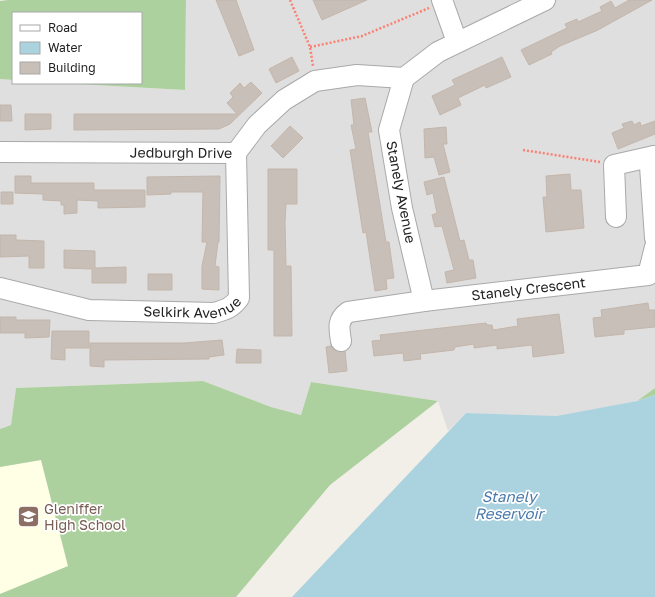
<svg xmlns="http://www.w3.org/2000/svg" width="655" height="597" font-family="'Golos Text',sans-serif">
  <rect width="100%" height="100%" fill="#f2efe9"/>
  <path fill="#e0dfdf" d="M186,0H655V388L637,401L575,414L557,417L466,413L448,431L438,401L311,382L301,415L271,407L203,381L16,388L11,425L0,429V79L13,80V83H59L185,90Z"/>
  <path fill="#ffffe5" d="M41,460L68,567L0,594V467Z"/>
  <path fill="#add19e" d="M8,0H186L185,90L59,83H141V13H13V80L0,79V1Z
    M203,381L271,407L301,415L311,382L438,401L330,485L236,597H0V594L68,566L41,460L0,467V429L11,425L16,388Z
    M655,388V395L637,401Z"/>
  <path fill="#aad3df" d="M655,395V597H292L466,413L557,416L637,401Z"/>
  <path fill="#c7bfb8" stroke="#c4b6ab" d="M216,0H236L254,50L239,56Z
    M313,0H367L322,20Z
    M629,0H652L598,30L560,46L551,52L552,54L529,65L521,50L567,28L565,24L577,19L578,22L602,11L600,7L611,1L615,8Z
    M292,57L299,71L276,83L269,69Z
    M502,57L511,77L486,88L485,85L458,98L461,105L440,115L432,96L455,85L452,80Z
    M251,82L262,93L230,124L219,129L74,130V114H237L227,103L233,97L230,93L240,83L244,88Z
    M365,98L372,132H368L386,242H389L394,278L386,279L387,289L375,291L366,232L363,233L350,150L356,149L351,125H354L351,100Z
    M0,105H11L12,121H0Z
    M25,114H51V129L25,130Z
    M632,121L634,125L640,122L641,126L655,121V134L618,149L612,133L624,128L622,124Z
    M290,126L303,138L283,158L271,146Z
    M446,127L447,144H443L450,172L439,175L434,157L425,158L424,129Z
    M268,169H297V204H286L285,222L286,266H291L292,336H274V250H268Z
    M570,174L571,190H581L584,228L546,232L543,197H547L546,176Z
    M15,176H31V183H94V190H145V207L98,208V201L77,200V213L64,214V205H61V201L43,200V194L15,193Z
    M220,176L219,242H218L215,266L219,267V290L202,289V266L207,242H202L203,192H171V194L147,195V177Z
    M444,177L460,241L464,240L469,260H473L476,278L447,283L445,272L454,270L442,226L435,227L432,215L437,213L433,193L427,195L424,182Z
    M1,192H13V204H1Z
    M0,235H16V240L44,241V268H29V256L0,257Z
    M64,250L95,251V268L126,267V283H92V269L64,268Z
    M148,274H172V290H148Z
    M648,303L649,310H655V327L624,330V334L595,337L593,318L602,317L601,310Z
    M559,314L564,353L533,357L532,345L497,349V345L474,348V344L455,347L454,350L420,354L421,359L404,361L403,353L374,356L372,341L381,340L380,335L486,323L487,325H492L493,330L518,326L517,319Z
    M0,317H16V320H50L49,337L25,338V333H0Z
    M52,331H89V348H65V360L51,359Z
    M222,340L224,355L209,357V359L104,360V367L90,366V343H184Z
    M331,346L337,352L345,351L347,371L329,373L326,347Z
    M237,349L261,350V363H236Z"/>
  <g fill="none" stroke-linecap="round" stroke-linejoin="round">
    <defs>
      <g id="minor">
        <path d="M442,0L457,42"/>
        <path id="s1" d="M0,152L236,153L257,125L284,100L315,81L357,75L404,78"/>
        <path d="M655,156L650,166L655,238"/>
        <path d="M616,217L614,165L654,156"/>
        <path id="s2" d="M0,288L89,310L214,313C225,310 232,308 239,298L236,153"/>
        <path d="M424,301L402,208L389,130L404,78L438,52L545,0"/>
        <path id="s3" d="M341,341C339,328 337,320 348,312L424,301L648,275L655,247"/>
      </g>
    </defs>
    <use href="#minor" stroke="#a9a9a9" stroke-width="22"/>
    <path stroke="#fa8072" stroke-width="2.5" stroke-dasharray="2 2" stroke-linecap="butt" d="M290,0L310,47L313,66
      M310,47L362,36L429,8
      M523,150L600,162"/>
    <use href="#minor" stroke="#fff" stroke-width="20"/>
  </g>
  <defs>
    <symbol id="school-square" viewBox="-11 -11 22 22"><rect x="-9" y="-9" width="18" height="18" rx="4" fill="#8d6e63" stroke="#fff"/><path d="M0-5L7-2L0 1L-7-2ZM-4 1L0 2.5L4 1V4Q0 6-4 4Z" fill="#fff"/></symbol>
  </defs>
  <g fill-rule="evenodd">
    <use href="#school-square" x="16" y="504" width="25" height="25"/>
  </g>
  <g text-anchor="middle" stroke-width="3.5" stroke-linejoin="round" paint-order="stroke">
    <g font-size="14" fill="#222" stroke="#fff">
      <text dy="5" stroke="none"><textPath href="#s1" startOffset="181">Jedburgh Drive</textPath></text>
      <text transform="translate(401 192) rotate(79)" y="5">Stanely Avenue</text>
      <text dy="5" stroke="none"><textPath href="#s3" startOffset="214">Stanely Crescent</textPath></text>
      <text dy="5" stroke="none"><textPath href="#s2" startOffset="196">Selkirk Avenue</textPath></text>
    </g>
    <g font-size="14" fill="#785e54" stroke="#fff" text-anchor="start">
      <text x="44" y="514">Gleniffer<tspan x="44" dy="16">High School</tspan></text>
    </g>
    <g font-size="15" font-style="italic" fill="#4a7aab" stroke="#fff">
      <text x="509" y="502">Stanely<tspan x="509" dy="17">Reservoir</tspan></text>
    </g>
  </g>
  <rect x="12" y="12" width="130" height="72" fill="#ffffff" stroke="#a7a7a7"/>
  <rect x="20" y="25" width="20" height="6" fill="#ffffff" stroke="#a7a7a7"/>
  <text x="48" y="32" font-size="12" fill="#222222">Road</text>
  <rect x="20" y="42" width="20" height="12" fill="#aad3df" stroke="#a7a7a7"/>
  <text x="48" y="52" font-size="12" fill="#222222">Water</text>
  <rect x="20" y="62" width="20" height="12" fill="#c7bfb8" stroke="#a7a7a7"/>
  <text x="48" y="72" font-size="12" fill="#222222">Building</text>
</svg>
